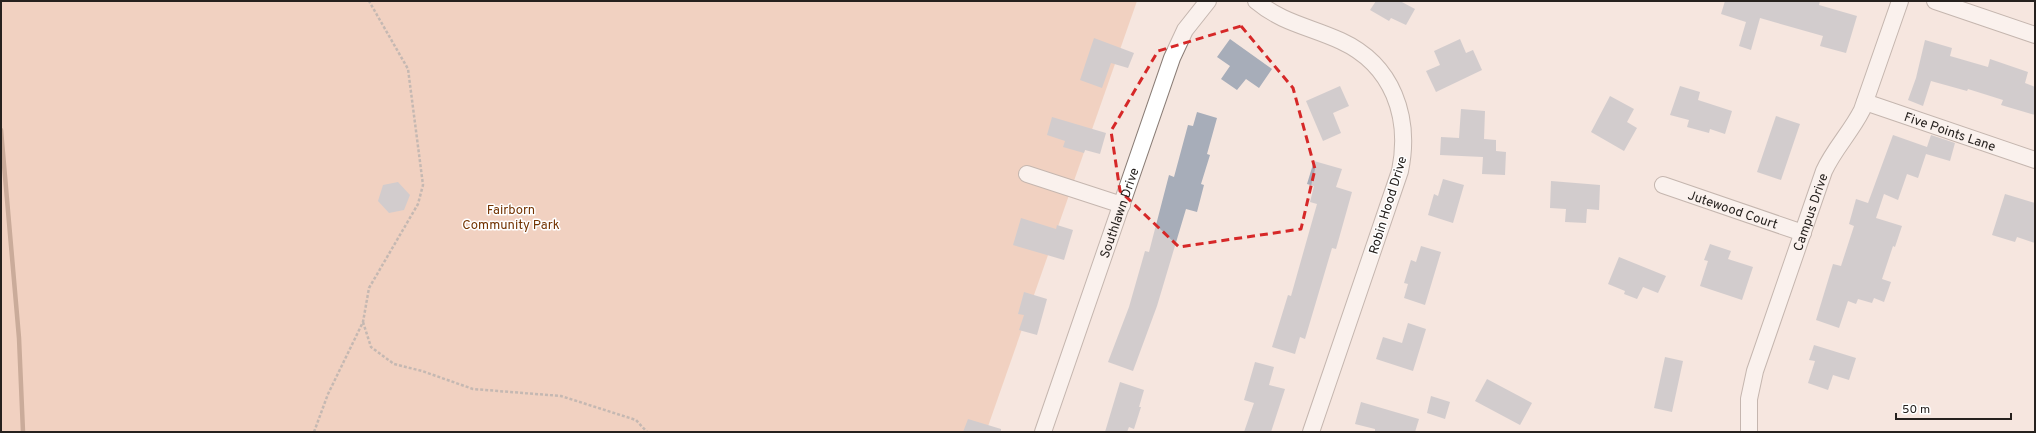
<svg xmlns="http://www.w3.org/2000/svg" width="2036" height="433" font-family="Overpass,sans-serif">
  <rect width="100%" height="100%" fill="#f5e6df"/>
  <path fill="#eab99e" d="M1,1H1137L986,432H1Z"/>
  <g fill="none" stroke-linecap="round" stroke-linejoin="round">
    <path stroke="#956447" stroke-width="4.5" d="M1,130L19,338L23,432"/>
  </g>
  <path fill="#a7adb9" d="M1376,1H1400L1415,9L1406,25L1391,18L1389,21L1370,10Z
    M1725,1H1820L1819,5L1857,16L1846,53L1820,46L1823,36L1760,18L1751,50L1739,46L1746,22L1721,14Z
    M1094,38L1134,53L1128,68L1111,63L1102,88L1080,80Z
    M1230,39L1272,69L1259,88L1246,79L1237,90L1221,79L1230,66L1217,57Z
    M1460,39L1466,53L1473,50L1482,70L1436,92L1426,71L1440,65L1434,51Z
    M1925,40L1952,48L1950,56L1988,67L1990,59L2028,72L2025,83L2035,87V115L2001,105L2003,100L1968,89L1967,91L1931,81L1923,106L1908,100L1916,78Z
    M1340,86L1349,106L1333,113L1341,133L1323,141L1306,101Z
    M1680,86L1700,92L1698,100L1732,111L1725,134L1710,129L1709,133L1687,127L1689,120L1670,115Z
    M1610,96L1634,109L1627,122L1637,128L1624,151L1591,132Z
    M1461,109L1485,111L1484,139L1496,140V151L1506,152L1505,175L1482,174L1483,157L1440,155L1441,137L1459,138Z
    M1197,112L1217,118L1207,154L1210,155L1201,184L1204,185L1197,212L1186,209L1157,306L1133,371L1108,362L1129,307L1145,251L1149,252L1169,175L1174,177L1188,125L1193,126Z
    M1776,116L1800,124L1781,180L1757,172Z
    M1052,117L1106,133L1100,154L1085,150L1084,153L1063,147L1065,141L1047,135Z
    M1893,135L1927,147L1931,135L1955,143L1950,161L1926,154L1918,178L1907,174L1898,200L1884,194L1876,218L1902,226L1895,247L1893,246L1882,279L1891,282L1884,302L1874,298L1872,303L1858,299L1856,304L1848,301L1839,328L1816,320L1833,264L1841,266L1854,226L1849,224L1856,199L1868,203Z
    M1314,161L1342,169L1336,187L1352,192L1336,249L1332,248L1305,339L1300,337L1295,354L1272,347L1288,295L1291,296L1317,204L1310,202L1314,186L1307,184Z
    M1443,179L1464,185L1453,223L1428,215L1434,194L1438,196Z
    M1551,181L1600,185L1599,210L1587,209L1586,223L1565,222L1566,209L1550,208Z
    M398,182L410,195L404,210L389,213L378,201L383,185Z
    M2005,194L2035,203V243L2017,237L2015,242L1992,235Z
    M1021,218L1056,229L1057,225L1073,230L1064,260L1013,245Z
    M1710,244L1731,251L1728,259L1753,267L1742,300L1700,286L1708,261L1704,260Z
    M1421,246L1441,252L1425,305L1404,298L1408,284L1404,283L1411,260L1416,262Z
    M1619,257L1666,276L1658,293L1643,287L1637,299L1624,294L1625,291L1608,284Z
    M1024,292L1047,299L1037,335L1019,330L1024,315L1018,314Z
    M1408,323L1426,329L1413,371L1376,359L1383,337L1402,343Z
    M1814,345L1856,358L1849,380L1833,375L1828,390L1808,383L1815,361L1809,360Z
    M1665,357L1683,361L1672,412L1654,408Z
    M1255,362L1274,367L1269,385L1285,389L1271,432H1244L1254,403L1244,400Z
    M1487,379L1532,403L1520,425L1475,401Z
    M1120,382L1144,390L1139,407H1141L1134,429L1129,427L1127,432H1105Z
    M1431,396L1450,402L1445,419L1427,413Z
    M1361,402L1419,419L1415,432H1375V429L1355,424Z
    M968,419L1001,429V432H963Z"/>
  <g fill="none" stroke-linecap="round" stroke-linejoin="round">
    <defs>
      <g id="minor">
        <path d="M1256,1C1282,23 1311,27 1341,41C1393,65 1411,117 1400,171L1311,432"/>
        <path d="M1935,1L2035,35"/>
        <path id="s1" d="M1865,102L2035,160"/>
        <path d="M1027,174L1122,205"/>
        <path id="s2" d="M1663,185L1803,233"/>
        <path id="s3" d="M1043,432L1172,58L1185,30L1208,1"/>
        <path id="s4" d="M1749,432V399L1755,371L1824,171C1834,149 1851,132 1862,110L1900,1"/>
      </g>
    </defs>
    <use href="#minor" stroke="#8a7d76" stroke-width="18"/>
    <path stroke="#8b827d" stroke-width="2.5" stroke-dasharray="3 2" stroke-linecap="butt" d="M363,322L371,347L394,364L422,371L473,389L561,396L636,420L647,432
      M314,432L328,394L363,322L369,288L418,204L423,185L408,69L369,1"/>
    <use href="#minor" stroke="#fff" stroke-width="16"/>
  </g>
  <path d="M0 0H2036V433H0ZM1241,26L1293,88L1315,169L1301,229L1179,247L1120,191L1111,131L1158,51Z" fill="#f5e6df" fill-opacity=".55" fill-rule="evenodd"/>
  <path fill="none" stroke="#d62828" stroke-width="3" stroke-dasharray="8 5" stroke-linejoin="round" d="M1241,26L1293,88L1315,169L1301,229L1179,247L1120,191L1111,131L1158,51Z"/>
  <g text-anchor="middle" stroke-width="3" stroke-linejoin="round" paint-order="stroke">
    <g font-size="13" fill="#26211e" stroke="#fff">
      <text dy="5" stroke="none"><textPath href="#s1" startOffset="90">Five Points Lane</textPath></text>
      <text transform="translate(1387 205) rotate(-73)" y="5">Robin Hood Drive</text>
      <text dy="5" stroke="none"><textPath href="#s2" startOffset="74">Jutewood Court</textPath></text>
      <text dy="5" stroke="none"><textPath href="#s4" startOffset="230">Campus Drive</textPath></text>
      <text dy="5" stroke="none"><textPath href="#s3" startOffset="232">Southlawn Drive</textPath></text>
    </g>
    <g font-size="13" fill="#723200" stroke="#fff">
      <text x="511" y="214">Fairborn<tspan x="511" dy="15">Community Park</tspan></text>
    </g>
  </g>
  <rect width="2036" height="433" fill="none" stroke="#26211e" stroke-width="4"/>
  <path d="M1896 413v6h115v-6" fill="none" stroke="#26211e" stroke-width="2"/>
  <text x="1902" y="413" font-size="12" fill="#26211e" stroke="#ffffff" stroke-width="3" paint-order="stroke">50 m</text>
</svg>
